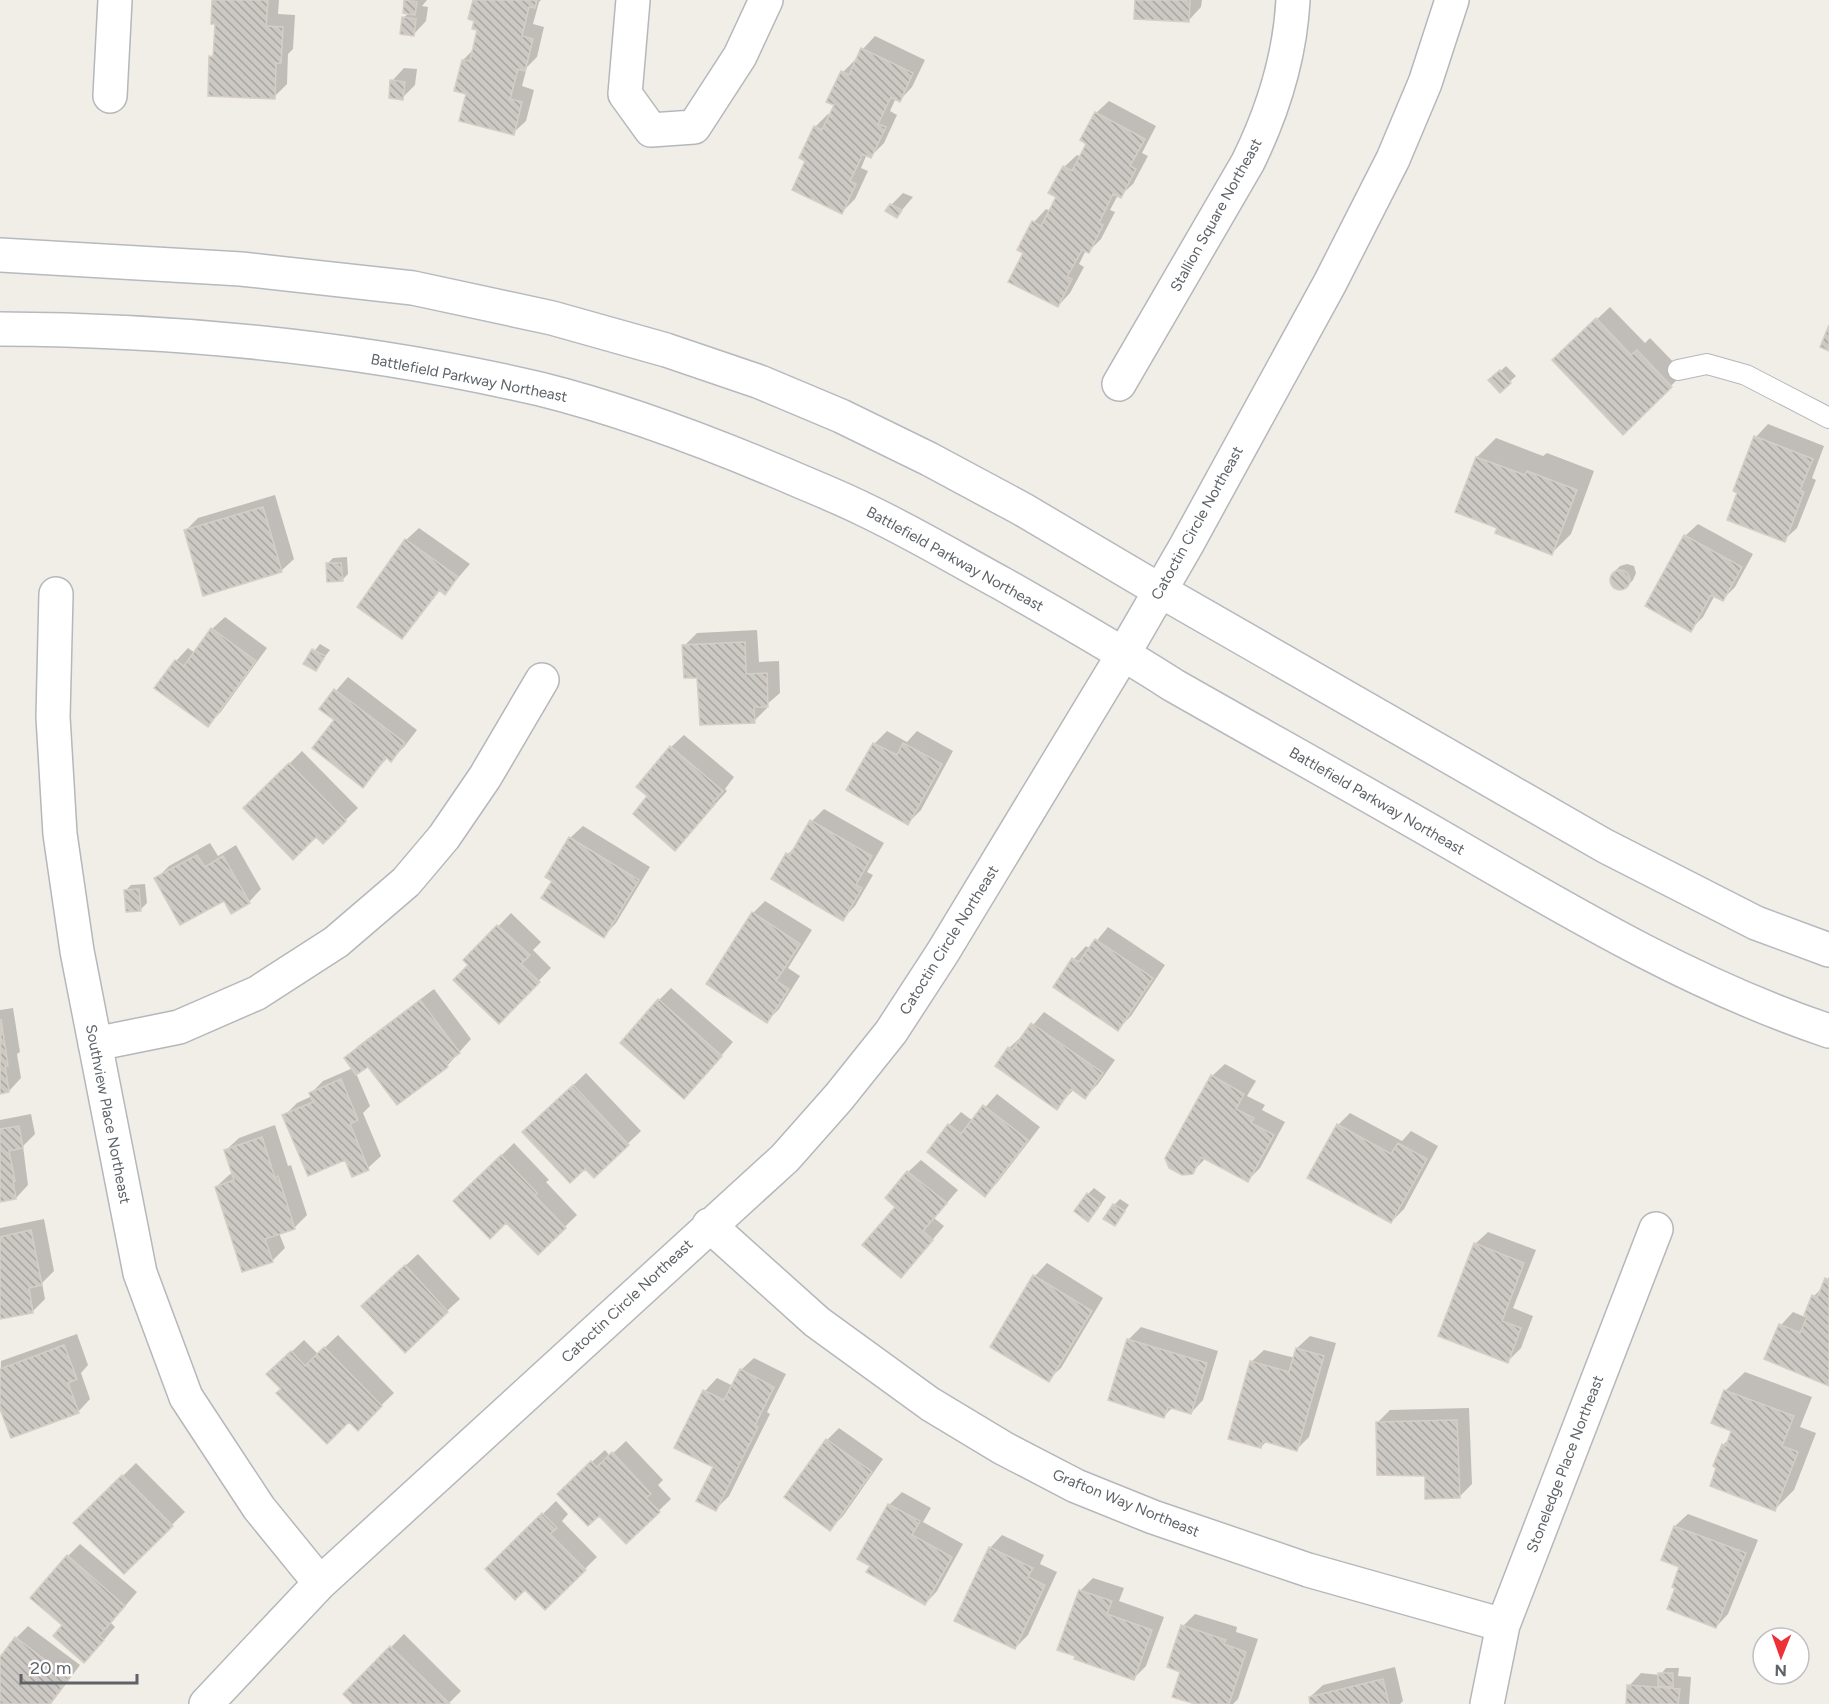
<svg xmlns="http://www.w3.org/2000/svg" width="1829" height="1704" font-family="Figtree,sans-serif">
  <defs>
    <pattern id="building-back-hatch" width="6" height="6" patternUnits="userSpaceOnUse" patternTransform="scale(1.5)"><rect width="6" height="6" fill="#ccc8c3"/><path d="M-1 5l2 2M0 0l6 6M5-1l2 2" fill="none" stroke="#a9a6a2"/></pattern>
  </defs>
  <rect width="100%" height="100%" fill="#f1ede7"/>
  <path fill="#0003" d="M214,0H279L278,14L295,15L293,49L288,54L287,84L274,97L211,57L215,53L216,23Z
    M406,0H427L422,6L428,7L426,21L414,34L403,18L409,13L404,12Z
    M474,0H541L539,2L533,24L544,27L537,57L527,67L522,86L534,90L526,121L513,133L467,93L463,60L474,49L479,29L476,20Z
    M1137,0H1202L1201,7L1189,20Z
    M875,36L925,60L912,87L900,100L896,98L890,111L897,115L884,143L871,156L867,154L861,168L868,171L855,199L842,212L807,160L815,127L828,114L830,116L836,104L843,72L855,60H857L863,49Z
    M404,68L417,69L415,85L402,98L392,81Z
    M1109,101L1156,126L1142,153L1148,156L1133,184L1120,196L1118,195L1110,210L1115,212L1101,239L1088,252L1086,250L1079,264L1084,267L1070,293L1058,306L1025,252L1034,222L1046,209L1050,211L1058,196L1064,167L1077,155L1081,157L1088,143L1096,113Z
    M903,193L913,197L897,216L891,205Z
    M1610,307L1645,343L1650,338L1684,373L1623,433L1567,347Z
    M1506,366L1516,376L1500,391L1491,380Z
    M1768,424L1824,446L1812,478L1816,480L1797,528L1784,540L1739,492L1734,490L1756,437Z
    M1496,438L1543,456L1547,453L1594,471L1571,534L1552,553L1499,527L1477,457Z
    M275,495L294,559L281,571L185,531L198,518Z
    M1698,524L1753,554L1735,587L1722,600L1715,595L1703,617L1690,630L1685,536Z
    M419,528L470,564L445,593L441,589L414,624L401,637L406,540Z
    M347,557L348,574L342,580L327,564L333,558Z
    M1627,564L1634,566L1636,573L1633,580L1627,586L1620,589L1613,586L1611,580L1613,573L1620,566Z
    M225,617L267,648L220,713L207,725L176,661L188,648L195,653L212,629Z
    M757,630L759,662L779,661L780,693L766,705L767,708L754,721L699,676L684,646L697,633Z
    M320,644L330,650L315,669L305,663Z
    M348,677L417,730L404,747L391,760L388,757L363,786L336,719L321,708Z
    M887,731L907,742L917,731L953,751L921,810L908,823L874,744Z
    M684,735L734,777L725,789L727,791L675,849L649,796L671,747Z
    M302,751L358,808L323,842L316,835L245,808Z
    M824,809L884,843L867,872L873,875L855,906L843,919L788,854L800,842L812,821Z
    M583,826L650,867L616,923L604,936L570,838Z
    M210,843L218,856L236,845L261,889L249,902L225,899L156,879L169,866Z
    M145,884L147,903L141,909L125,891L131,885Z
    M765,901L812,930L788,968L800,976L779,1009L767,1021L753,913Z
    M511,913L541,942L533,950L551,968L499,1022L470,965L466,960Z
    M1108,927L1165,965L1131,1016L1118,1029L1055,987L1074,959L1086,946L1090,949Z
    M671,988L733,1042L696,1085L659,1000Z
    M434,989L471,1039L447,1066L368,1065L356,1073L370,1106L363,1113L381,1156L368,1168L353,1175L345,1158L284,1116L297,1103L312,1096L310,1094L323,1081L353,1068L346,1058L358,1046Z
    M13,1008L20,1052L17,1054L21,1078L9,1091L0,1092V1010Z
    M1044,1012L1115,1060L1098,1084L1085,1097L1074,1089L1057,1108L1009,1048L1022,1036L1023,1037Z
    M1225,1064L1256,1081L1247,1096L1265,1105L1262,1110L1285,1122L1260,1168L1247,1181L1206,1158L1192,1172L1212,1076Z
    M586,1073L641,1131L594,1176L537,1120Z
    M997,1094L1040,1127L997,1183L985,1195L949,1125L961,1112L973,1121Z
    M1350,1113L1402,1141L1411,1131L1438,1146L1404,1209L1391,1222L1338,1125Z
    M31,1114L35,1134L23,1146L28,1185L16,1198L0,1201V1120Z
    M275,1125L288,1166L291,1165L307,1215L294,1228L279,1233L285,1248L272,1261L216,1187L229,1175L233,1173L226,1150L239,1138Z
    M514,1143L549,1180L546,1182L577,1215L538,1253L506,1221L455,1201Z
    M921,1160L958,1190L934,1218L944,1226L913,1263L897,1207L908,1172Z
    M1094,1188L1106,1197L1094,1214L1088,1194Z
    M1120,1199L1129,1205L1115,1224L1114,1205Z
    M44,1219L54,1271L42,1283L45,1299L33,1311L0,1318V1228Z
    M1488,1232L1536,1250L1513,1308L1533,1316L1521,1348L1508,1361L1475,1244Z
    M418,1254L460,1299L405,1350L376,1293Z
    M1047,1263L1103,1298L1061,1368L1048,1380L992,1346L1035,1276Z
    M1829,1277V1385L1766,1358L1781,1325L1793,1312L1805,1317L1814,1296L1824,1286Z
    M1141,1327L1218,1351L1203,1400L1191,1413L1173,1407L1164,1416L1128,1340Z
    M77,1334L88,1365L81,1373L90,1399L78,1412L0,1405L1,1361Z
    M338,1335L394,1393L358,1428L349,1419L282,1389L268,1374L304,1340L318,1354Z
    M1310,1336L1336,1343L1309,1437L1297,1449L1267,1441L1261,1447L1251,1362L1264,1350L1295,1358L1297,1348Z
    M754,1358L786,1374L767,1412L770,1414L729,1496L716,1509L715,1466L676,1448L705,1391L717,1378L733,1386L741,1370Z
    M1745,1372L1812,1397L1800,1427L1816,1433L1794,1490L1775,1509L1723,1445L1730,1438L1733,1430L1713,1422L1726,1390Z
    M1469,1408L1472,1484L1459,1497L1426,1475L1377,1423L1390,1410Z
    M839,1428L883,1459L843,1516L830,1529L827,1440Z
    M626,1441L663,1480L658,1485L671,1499L626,1542L571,1481L605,1450L610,1456Z
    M136,1463L185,1512L124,1572L75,1523Z
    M902,1492L931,1508L923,1522L963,1544L937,1591L925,1604L889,1505Z
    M556,1501L568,1514L562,1521L597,1557L545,1608L526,1588L487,1569Z
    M1688,1514L1758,1540L1728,1614L1716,1627L1677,1588L1681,1566L1663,1559L1675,1526Z
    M1002,1535L1044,1555L1040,1564L1057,1572L1028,1635L1015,1648L990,1548Z
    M80,1544L137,1592L111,1623L115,1627L97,1648L65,1625L68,1556Z
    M1093,1578L1124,1588L1119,1601L1164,1617L1146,1666L1133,1679L1059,1649L1081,1590Z
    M1195,1614L1237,1627L1236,1632L1258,1639L1238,1699L1233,1704H1200L1182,1671L1183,1626Z
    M28,1626L80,1665L51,1704H0V1659L16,1638Z
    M404,1634L461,1691L448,1704H355L345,1694Z
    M1395,1667L1403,1701L1400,1704H1312L1310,1697L1323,1685Z
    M1666,1668H1679L1678,1676L1691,1677L1689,1704H1627L1629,1686L1641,1673L1660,1675Z"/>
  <path fill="url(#building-back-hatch)" stroke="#d6cec5" stroke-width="1.5" d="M212,0H268L266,26L283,27L281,63H276L275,99L208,96L209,56L213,57L215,24H211Z
    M404,0L417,2L415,15L403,13Z
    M473,0H537L535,8L529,7L522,36L533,39L525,71L518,69L510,99L522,102L514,135L459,121L466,94L454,91L462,60L470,61L477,30L472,29L474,21L468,19Z
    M1135,0H1190L1189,22L1134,19Z
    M402,17L416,19L414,36L400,34Z
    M861,48L913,73L900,102L891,97L878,124L886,127L871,158L863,154L850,181L856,184L842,214L792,190L805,161L799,158L814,126L822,130L834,105L826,102L841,71L849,75Z
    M390,80L405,82L403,100L389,98Z
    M1095,112L1145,139L1130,166L1136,169L1121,198L1113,194L1099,223L1103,225L1089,253L1082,250L1067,277L1072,279L1058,307L1008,282L1023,253L1017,250L1032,221L1041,226L1056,197L1048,193L1063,166L1072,171L1086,144L1080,140Z
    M890,204L902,210L897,218L885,211Z
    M1596,318L1631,355L1637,350L1672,387L1623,435L1552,360Z
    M1829,325V351L1820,347Z
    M1500,370L1511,383L1500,393L1488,380Z
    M1754,436L1813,459L1800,490L1804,492L1785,542L1727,520L1737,493L1733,491Z
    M1476,457L1525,475L1527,471L1577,490L1552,555L1495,533L1497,528L1455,512Z
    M263,507L282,572L203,596L184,530Z
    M1684,535L1742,567L1723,601L1711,595L1691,632L1645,606Z
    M405,539L458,577L445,595L439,590L402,639L357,607Z
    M326,563H341L343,581L327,582Z
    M1610 580a10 10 0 1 1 20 0a10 10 0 1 1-20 0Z
    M211,628L256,661L208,727L154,688L175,660L184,666Z
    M745,642L746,674L767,673L768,707H754L755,723L700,725L697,678H684L682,645Z
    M312,649L325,656L316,671L303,664Z
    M334,689L405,743L391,762L386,757L363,788L312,748L334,720L319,709Z
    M873,743L897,755L903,743L942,764L908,825L846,790Z
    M670,746L723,791L713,802L715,804L675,851L633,814L647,796L636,787Z
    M289,763L346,821L323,844L316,837L293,860L243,808Z
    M810,820L872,856L856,885L862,888L843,921L771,879L786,853L790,855Z
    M569,837L639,880L604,938L541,898L552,881L545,877Z
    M197,855L205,867L223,856L250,903L231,914L224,901L180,925L154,878Z
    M139,889L141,911L126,912L124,890Z
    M752,912L800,944L776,981L789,989L767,1023L706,984Z
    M497,925L530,955L521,964L540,982L499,1024L453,980L468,965L463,960Z
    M1095,939L1153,978L1118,1031L1053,987L1072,958L1079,962Z
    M658,999L722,1056L684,1099L620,1043Z
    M420,1000L460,1053L446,1063L448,1067L397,1105L368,1067L356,1075L344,1058Z
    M1,1019L8,1066H5L9,1092L0,1094Z
    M1031,1023L1103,1073L1085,1099L1071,1089L1057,1110L995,1066L1008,1047L1012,1050Z
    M1211,1075L1244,1094L1236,1109L1254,1118L1251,1123L1274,1135L1248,1182L1201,1157L1193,1174L1182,1175L1169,1168L1165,1158Z
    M341,1079L358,1120L350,1124L369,1170L352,1177L345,1160L308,1176L282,1115L313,1102L309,1093Z
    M573,1085L629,1145L594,1178L585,1169L570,1183L522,1132Z
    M983,1105L1028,1140L985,1197L927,1152L948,1124L961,1134Z
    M1337,1124L1391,1154L1398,1143L1427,1159L1391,1223L1307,1178Z
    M19,1126L23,1148L9,1151L15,1181H13L16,1199L0,1202V1129Z
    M262,1137L275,1178L278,1176L295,1229L265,1239L273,1262L242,1272L215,1187L234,1180L224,1150Z
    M501,1155L537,1193L535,1196L566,1228L538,1255L506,1223L490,1239L453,1201Z
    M907,1171L947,1203L923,1231L933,1240L901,1278L862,1245L895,1207L885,1198Z
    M1087,1193L1101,1204L1088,1222L1074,1211Z
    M1113,1204L1125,1211L1115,1226L1103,1219Z
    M31,1230L42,1285L29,1288L33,1313L0,1319V1237Z
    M1474,1243L1524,1263L1502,1321L1521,1328L1508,1363L1438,1336Z
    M405,1265L448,1312L405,1353L361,1306Z
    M1033,1275L1092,1311L1049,1382L990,1347Z
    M1825,1278L1829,1280V1386L1764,1359L1779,1324L1800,1333L1807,1317L1804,1315L1812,1295L1817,1298Z
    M1127,1339L1207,1363L1191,1414L1168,1407L1164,1418L1108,1400Z
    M64,1345L77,1379L68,1383L79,1413L11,1438L0,1409V1369Z
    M324,1347L382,1406L358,1431L349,1422L327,1444L276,1393L281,1389L266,1374L291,1351L305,1366Z
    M1296,1348L1324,1356L1297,1451L1263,1441L1261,1448L1228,1439L1250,1361L1289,1372Z
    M740,1369L774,1387L755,1425L758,1427L716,1511L696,1501L713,1467L674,1448L703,1390L724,1400Z
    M1724,1390L1794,1416L1782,1446L1798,1452L1775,1511L1710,1486L1716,1468L1713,1466L1722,1444L1726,1446L1731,1431L1711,1423Z
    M1457,1420L1460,1498L1425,1499V1476L1377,1475L1376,1422Z
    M826,1439L872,1472L830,1531L784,1497Z
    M612,1452L651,1494L646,1498L660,1512L626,1544L599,1516L588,1526L557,1494L591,1461L597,1467Z
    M122,1475L173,1526L124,1574L73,1523Z
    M888,1504L920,1521L912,1535L952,1557L925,1605L866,1572L870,1566L857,1559Z
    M542,1513L557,1528L550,1534L586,1570L545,1610L525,1590L515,1600L485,1569Z
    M1674,1526L1746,1553L1716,1628L1667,1609L1675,1588L1672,1587L1679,1567L1661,1560Z
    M989,1547L1033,1568L1028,1577L1045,1585L1015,1649L954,1621Z
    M67,1555L125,1606L99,1636L104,1640L84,1663L53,1636L62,1625L30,1598Z
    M1079,1590L1112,1601L1107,1614L1152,1630L1134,1680L1074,1659L1075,1656L1057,1650Z
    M1181,1625L1226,1640L1224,1644L1246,1652L1229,1704H1195L1172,1697L1180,1672L1167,1667Z
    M15,1637L69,1678L50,1704H0V1657Z
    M390,1646L450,1704H353L343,1694Z
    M1658,1673H1673V1687L1658,1686Z
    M1383,1679L1389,1704H1310L1309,1697Z
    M1627,1685L1680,1689L1678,1704H1626Z"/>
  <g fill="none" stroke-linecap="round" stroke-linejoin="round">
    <defs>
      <path id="service" d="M1678,370L1707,364L1746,375L1829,418"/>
      <path id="minor" d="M633,0L625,94L651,130L694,127L740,56L766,0
        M110,96L115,0
        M1119,384L1248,162C1273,111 1290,57 1293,0
        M56,594L53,717L60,834L77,951L140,1273L186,1397L259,1508L320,1583
        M95,1044L179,1027L257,993L336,942L406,882L444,837L485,777L542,680
        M709,1225L817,1322L930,1404L1003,1448L1076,1486L1153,1517L1308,1570L1503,1625
        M206,1704L320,1583L785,1158L839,1097L891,1032L943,952L1124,653
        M1487,1704L1503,1625L1656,1229"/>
      <path id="tertiary" d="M1124,653L1186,546L1330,283L1393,159L1425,83L1452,0"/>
      <path id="secondary" d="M0,255L241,269L413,288L552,318L666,350L760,382L841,416L929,459L1022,509L1159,590L1605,846L1756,923L1829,950
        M0,329C181,330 364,348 540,389C625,410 708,442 788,476C813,487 839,497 863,509C910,531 955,558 1001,583C1059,616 1117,649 1173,685C1266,738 1360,790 1453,844C1575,915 1695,986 1829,1031"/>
    </defs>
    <use href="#service" stroke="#b4b8bb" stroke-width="22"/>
    <use href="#minor" stroke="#b4b8bb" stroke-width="36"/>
    <use href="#tertiary" stroke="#b4b8bb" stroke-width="36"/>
    <use href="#secondary" stroke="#b5babe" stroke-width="36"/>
    <use href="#service" stroke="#fff" stroke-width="20"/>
    <use href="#minor" stroke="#fff" stroke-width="33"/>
    <use href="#tertiary" stroke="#fff" stroke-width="33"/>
    <use href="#secondary" stroke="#fff" stroke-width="33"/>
  </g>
  <g text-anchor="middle" stroke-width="4.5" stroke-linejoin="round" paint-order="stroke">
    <g font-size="15" fill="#5e6367" stroke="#fff">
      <text transform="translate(1216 215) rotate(-61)" y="5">Stallion Square Northeast</text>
      <text transform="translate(469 378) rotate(11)" y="5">Battlefield Parkway Northeast</text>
      <text transform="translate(1197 523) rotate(-61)" y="5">Catoctin Circle Northeast</text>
      <text transform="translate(955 559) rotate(29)" y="5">Battlefield Parkway Northeast</text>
      <text transform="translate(1377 801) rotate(30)" y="5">Battlefield Parkway Northeast</text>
      <text transform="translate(949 940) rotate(-58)" y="5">Catoctin Circle Northeast</text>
      <text transform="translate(108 1114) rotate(79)" y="5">Southview Place Northeast</text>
      <text transform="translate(627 1301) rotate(-43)" y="5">Catoctin Circle Northeast</text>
      <text transform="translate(1565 1464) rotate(-69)" y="5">Stoneledge Place Northeast</text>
      <text transform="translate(1126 1503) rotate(22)" y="5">Grafton Way Northeast</text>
    </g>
  </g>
  <g transform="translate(1781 1656) rotate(181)"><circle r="28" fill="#ffffff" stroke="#bfc1c2" stroke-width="1.5"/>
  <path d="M0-4.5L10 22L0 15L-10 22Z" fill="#ed3139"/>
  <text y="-9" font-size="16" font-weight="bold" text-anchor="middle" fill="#5e6367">N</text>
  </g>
  <path d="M21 1674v9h116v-9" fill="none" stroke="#5e6367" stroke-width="3"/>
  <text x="30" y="1674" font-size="18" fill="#5e6367" stroke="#ffffff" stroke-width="4.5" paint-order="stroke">20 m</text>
</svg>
